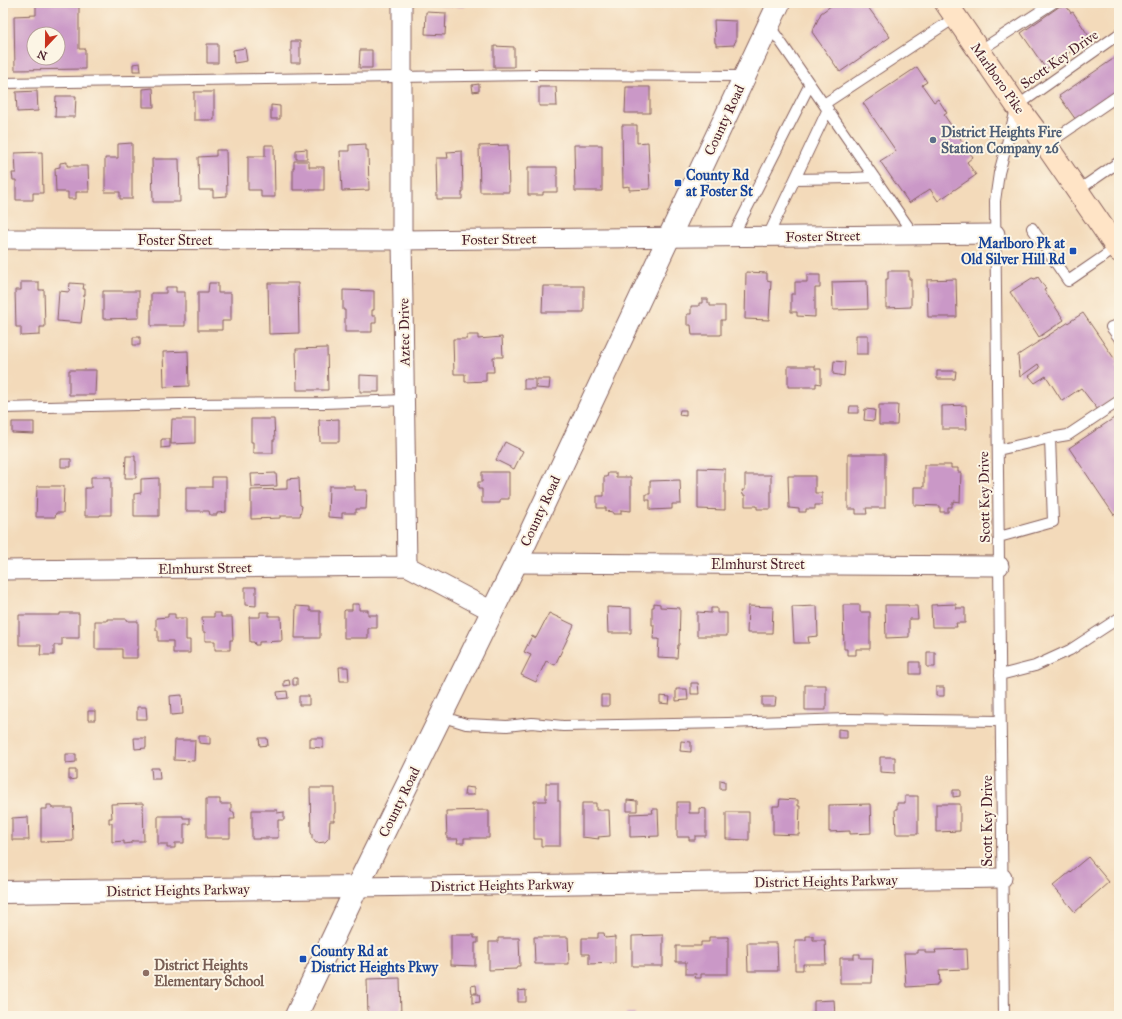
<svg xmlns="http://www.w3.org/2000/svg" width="1122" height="1019" font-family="'IM FELL Great Primer',serif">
  <rect width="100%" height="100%" fill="#fcf5e5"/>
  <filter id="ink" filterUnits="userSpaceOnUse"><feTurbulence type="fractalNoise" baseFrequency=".025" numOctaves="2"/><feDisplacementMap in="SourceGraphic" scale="8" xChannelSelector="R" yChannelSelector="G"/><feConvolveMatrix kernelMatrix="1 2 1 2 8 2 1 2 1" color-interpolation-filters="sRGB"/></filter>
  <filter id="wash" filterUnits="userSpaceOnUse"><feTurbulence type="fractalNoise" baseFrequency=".012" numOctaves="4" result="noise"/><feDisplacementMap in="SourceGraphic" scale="16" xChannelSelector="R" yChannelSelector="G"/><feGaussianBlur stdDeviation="0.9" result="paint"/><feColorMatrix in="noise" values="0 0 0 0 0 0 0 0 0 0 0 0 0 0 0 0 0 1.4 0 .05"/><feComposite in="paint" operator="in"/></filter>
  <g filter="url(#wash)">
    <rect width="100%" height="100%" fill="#f3daba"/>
    <g id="blocks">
      <path fill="#ca98c7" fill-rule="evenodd" d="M36,3H79V49H85V69L15,70L14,16L36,15ZM34,34H58V58H34Z
        M439,3H464V7L439,6Z
        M835,3H865L890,37L840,72L812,32L821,13Z
        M1065,4L1071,13L1073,12L1090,38L1046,69L1021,33L1060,6L1061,7Z
        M426,12L446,13L445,35L425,34Z
        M714,20L736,21V41L735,42L734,45L716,46V43H715Z
        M291,41H300V63H291Z
        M207,44H218V63H207Z
        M494,46L514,47V67H494Z
        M245,48L247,61L234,63L233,50Z
        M360,50H372V68H359Z
        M1119,55V81L1115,85L1119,92L1076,120L1059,96Z
        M140,63L141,71H133V64Z
        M917,67L927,82L922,85L934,102L938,99L947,113L944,115L973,157L967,162L976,175L938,201L930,189L909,203L880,161L896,151L863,103Z
        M479,84V91L473,92L472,85Z
        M539,87H556L557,106H539Z
        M626,87H650V113H625Z
        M153,88L154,107H143V89Z
        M37,91L38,111L17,112L16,92Z
        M194,92H214V120H194Z
        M56,96H76L75,117H55Z
        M271,105L280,106V119H271Z
        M622,125H637V143L648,142L650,189L629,190V186L623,187Z
        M132,143V199H120V192H105V158H118V144Z
        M366,144V150H368L369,190L342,191L340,151H349V145Z
        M265,145H274L275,197H261V190H248V156H265Z
        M508,145L509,192H480L479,146Z
        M574,145H602V191H575Z
        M307,149V159H296V150Z
        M216,150H226L227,196L213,197V190H199L198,157L216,156Z
        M462,151L463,192H462V199H437L436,158H448L447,152Z
        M42,152L43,193H33V200H16V180H13L12,173H16L15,153Z
        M152,159H179L180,202H153Z
        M294,161H309V167H324V190H293V168H294Z
        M67,162V166H88L89,192H76V199H68V192H56L55,168L60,167V163Z
        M528,167H557V192H543V195H528Z
        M888,271H909V279H911V307L886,308V279H888Z
        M746,272L767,273V280L771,281L769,320L745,319Z
        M807,275H820V288H815V317L797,316V312H791V294H795V282H807Z
        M1038,277L1046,289L1044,290L1064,320L1039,337L1010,292L1032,278L1035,279Z
        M956,279L957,317H928L927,280Z
        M867,281L868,309L833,310L832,282Z
        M21,282H39V290H44L45,327H40V335L21,336V327H16L15,290H21Z
        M70,283L84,284L83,289H85V295H84L81,323L57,321L59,291L69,292Z
        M209,283H218V293H231V321H222V330H198V292H208Z
        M268,283H298L299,333L269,334Z
        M543,286H584V312H542Z
        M166,287H176V292H185V326H151V293H166Z
        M343,290L374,291V310H372V316H376V323H372V332H345V310H343Z
        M103,291H139V318L103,319Z
        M702,299H708V303H710V306H725V320H721V335H692L691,325H687V314H691V306H699V303H702Z
        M1083,313L1118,364L1115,366L1119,370V374L1117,376L1119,379V395L1098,410L1081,388L1062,401L1046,376L1035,383L1029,376L1040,368L1038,364L1020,377L1018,355Z
        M467,335H478V339L502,337L503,357H493L494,372H486V381L465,382V374H454L453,339H467Z
        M856,335H868V354H856Z
        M133,337H140V345H133Z
        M327,348L328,390H297L296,349Z
        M188,351L189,386L164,387L163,352Z
        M834,361L845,362L844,376L833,374Z
        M788,366H815V369H821V384L816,383V387H788Z
        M69,370H96L95,395H69Z
        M937,371H956L955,379H937Z
        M360,375L379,376V392H360Z
        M524,379H535V389H524Z
        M537,379H550L549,389L536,388Z
        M879,405H898L897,425H879Z
        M966,405L967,429H942V406Z
        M850,406H858V413H849Z
        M865,409L875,410L874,421L864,420Z
        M680,410H686V416L679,415Z
        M1114,418L1119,425V512L1114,515L1069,448Z
        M172,419H195V443L171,444Z
        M251,419H274L275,440H273V453H253V442H251Z
        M339,419V442H320L319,420Z
        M12,422H34V434L12,433Z
        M162,439H170V447L161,448V440H162Z
        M505,442L523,451L514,469L496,460Z
        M848,454H885V508H866L867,514H856V509H848Z
        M126,456H135V461H136V478H125Z
        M61,459H71V467H61Z
        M924,465H951V468H958V472H961L960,502L954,501V503H952V507H948V512H940V506L914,505V487H924Z
        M698,468L725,469V510L698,509Z
        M482,472H509V499H500V503H482V489H478V482H482Z
        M276,473L277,486L252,487L251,474Z
        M608,473H616V477H631V511L621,510V514H613V512L606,511V508H597V496H604V477H607Z
        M745,475H771V509H757V506H745V495H743L742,490H745Z
        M788,476H815V493H822V505H815V509H806V512H799V509L789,508Z
        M91,477H111V515H100V516H85V488H91Z
        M212,477H226V512L217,513V515H210L209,511H186V487H212Z
        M159,478V516H134V494L141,493V479Z
        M299,478L300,505L302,506L300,516H280V518L251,519V490L287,489V479Z
        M680,480L681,504H672V509L650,510V500H646V494H650V481Z
        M37,486H64L63,513H56L55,517H36Z
        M329,486H355V490H367L366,509H356V513H342V518L328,517Z
        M245,587H256V606L245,605Z
        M654,603L660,604V607L680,608L679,645H678L677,658L658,657L659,639H653L654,625H652V607H654Z
        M352,604H359V610H368V615H377V628H368V638H344V611L345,610H352Z
        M956,604V608H965V623H956L957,627H932L931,605Z
        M843,605H860V612H870V649H856V655H847V649H844Z
        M885,605H908V606H917L918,619H909V637L886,638Z
        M296,606L310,607V611H320V638H295Z
        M748,606L773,607L772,633H747Z
        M817,606L818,636L808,637L809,643H794L792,607Z
        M607,607L631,608V633H608Z
        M711,608H717V613H727V636H697V612L711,613Z
        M260,612H269V616H281L282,641L259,642V645H255L254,642H250L249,617H260Z
        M60,613H79V638H62V645H54V655H40L41,645H19V615H60Z
        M214,613H221V617H232L233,640H230V650H215V641H205V632H203L202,617H214Z
        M549,613L574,625L555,665L546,661L536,682L521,675L531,655L524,652L532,636L536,638Z
        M168,614H175V618H186V640H190V653H173V641H158V630H156V618L168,617Z
        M107,619H127L128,621H138V649H137V658H122V649H95V621H107Z
        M927,652H935V667H927Z
        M910,662H920V674H910Z
        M339,667H348L349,681H340Z
        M293,678H297V685H293Z
        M289,680L290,685L284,686V681Z
        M691,683H698L699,694H691Z
        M805,685H826V710H805Z
        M936,687H944V696H936Z
        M676,689H687L688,700L676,701Z
        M287,691L288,698L278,699L277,692Z
        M182,695L183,714L171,715L170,696Z
        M601,695H609V706H601Z
        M299,696H309V705H299Z
        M660,696L670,697L669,704L660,703Z
        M762,697H776L775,706H762Z
        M137,707H146L147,719H137Z
        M88,711H95V720H88Z
        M838,729L847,730V738H838Z
        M199,736H210V744L199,743Z
        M134,738H146V748L135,749Z
        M259,738H267L268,745L260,746Z
        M310,738H323V748L310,747Z
        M175,740H195L194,761L174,760Z
        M681,741L691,742V752L680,751Z
        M66,754H76V762L66,763Z
        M880,757H895V773L880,772Z
        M151,768H159L160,779H152Z
        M69,770H76V779L69,780Z
        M720,780L725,781V789H720Z
        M546,783H558V801H560V846H541V839H534V801H546Z
        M465,787L474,788V795H464Z
        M310,788H335V813L334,814V821H330L329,838L325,842L316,843L312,838V834L311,833Z
        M953,790H960V796L953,797Z
        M905,796H918V834H896L895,809H897V803H905Z
        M206,799H220V804H231V812H234L235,819H230V838H206Z
        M780,799L798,800V806H800L799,835L773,834V806H779Z
        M627,800L637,801V811H627Z
        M677,802H689V813H699V808L706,809V836H695V840H689V837H677Z
        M143,803L144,841H132V843L124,844V841L112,842V823H109V818H112L111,804Z
        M582,803H596V810H609L610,836L598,837L599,839L582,837Z
        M870,804L871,833L850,834V831L829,832V805Z
        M936,804H960V831L936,832Z
        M47,805H51L52,808H72L73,841L41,842V809H47Z
        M652,809H658L659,836L630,837V814L653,813Z
        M252,810H277V813L284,812V820H278V838H260V839H252Z
        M489,810V838H464V843H457L458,839H447L446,811Z
        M726,812H749V840L726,839Z
        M158,816H183V818H190V824H184V843H175V848H167V844H158Z
        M28,817L29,840H12V818Z
        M1088,857L1109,882L1075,912L1053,886Z
        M598,933H604L605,938L615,937V963L589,964V954H582V938H598Z
        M451,935H474V938H478V943H475V966L451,965Z
        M663,935V966H632V936Z
        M806,936H813V940H825L826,964H803V970H795V940H806Z
        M534,937H568L569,964H535Z
        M709,937H728V974H701V978H695L696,974H686V962H676V946H701V942H709Z
        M498,938H519L520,966H517L516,969L489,970V942H498Z
        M747,943H777L778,971H748Z
        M967,949L968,969L939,970L940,983H938V985L906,987L904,953H918V950H925V953H936L935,950Z
        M854,954H860V958H873L872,983H840V958H854Z
        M400,978L401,1016H368L367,979Z
        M476,985L477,993H472L471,986Z
        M526,990V1002H518V991Z
        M472,994H479L480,1002L472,1003Z
        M834,1000L835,1016H814V1001Z
        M626,1013H635V1016H626Z"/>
    </g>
  </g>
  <g filter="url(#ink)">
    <use href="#blocks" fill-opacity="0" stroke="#85605d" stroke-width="1"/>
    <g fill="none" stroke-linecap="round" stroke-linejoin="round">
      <defs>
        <path id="service" d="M769,25L914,235
          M979,51L1053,3
          M3,83L535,75L745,76
          M824,104L956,17
          M1046,145L1119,95
          M795,179L828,109
          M1077,191L1119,162
          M1032,228L1068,281L1119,246
          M733,236L810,84
          M768,236L795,179L852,178L874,177
          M1119,325L1111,327L1119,338
          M3,408L180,404L324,403L405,400
          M1050,438L1068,435L1119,401
          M998,450L1050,438L1053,522L999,537
          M1000,675L1035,666L1070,650L1119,618
          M440,716L466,724L507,726L532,723L563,726L728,723L846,719L1000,721
          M1004,1016L995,201L999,173L1017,106L1119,34"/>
        <path id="minor" d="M402,3V240L407,566L492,611
          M3,239L402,240L995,234
          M516,563L999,566
          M3,570L407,566
          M357,887L1002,878"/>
        <path id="tertiary" d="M3,892L357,887
          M296,1016L357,887L516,563L779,3"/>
        <path id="secondary" d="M946,3L1017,106L1046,145L1119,251"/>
      </defs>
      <use href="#service" stroke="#85605d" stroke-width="12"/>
      <use href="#minor" stroke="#85605d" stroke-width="21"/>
      <use href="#tertiary" stroke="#85605d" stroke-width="24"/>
      <use href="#secondary" stroke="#85605d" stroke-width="24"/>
      <use href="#service" stroke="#fff" stroke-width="10"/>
      <use href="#minor" stroke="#fff" stroke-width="19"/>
      <use href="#tertiary" stroke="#fff" stroke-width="22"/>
      <use href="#secondary" stroke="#ffe4c6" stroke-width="22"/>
    </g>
  </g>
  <circle fill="#5c6f8a" stroke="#fcf5e5" stroke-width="1.5" cx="933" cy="140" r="4"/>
  <g fill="#1a4fb4" stroke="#fcf5e5" stroke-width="1.5">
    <rect x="674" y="179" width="8" height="8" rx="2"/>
    <rect x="1069" y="247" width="8" height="8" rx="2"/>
    <rect x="299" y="955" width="8" height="8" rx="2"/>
  </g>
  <circle fill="#8d6e63" stroke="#fcf5e5" stroke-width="1.5" cx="146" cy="973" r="4"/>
  <g text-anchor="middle" stroke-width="4" stroke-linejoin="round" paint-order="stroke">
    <g font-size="14" fill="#4a1f2b" stroke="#fcf5e5">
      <text transform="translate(1059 59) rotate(-35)" y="5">Scott Key Drive</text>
      <text transform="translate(998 78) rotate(55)" y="5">Marlboro Pike</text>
      <text transform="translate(724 120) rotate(-65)" y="5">County Road</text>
      <text transform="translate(823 236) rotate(-1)" y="5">Foster Street</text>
      <text transform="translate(499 239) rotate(-1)" y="5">Foster Street</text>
      <text x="175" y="245">Foster Street</text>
      <text transform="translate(404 332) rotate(-91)" y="5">Aztec Drive</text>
      <text transform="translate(984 497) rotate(-91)" y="5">Scott Key Drive</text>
      <text transform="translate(540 511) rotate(-65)" y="5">County Road</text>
      <text x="758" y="569">Elmhurst Street</text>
      <text transform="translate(205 568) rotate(-1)" y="5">Elmhurst Street</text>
      <text transform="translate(399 802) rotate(-64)" y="5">County Road</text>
      <text transform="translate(987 821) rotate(-90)" y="5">Scott Key Drive</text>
      <text transform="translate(826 881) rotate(-1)" y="5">District Heights Parkway</text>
      <text transform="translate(502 885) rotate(-1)" y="5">District Heights Parkway</text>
      <text transform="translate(178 890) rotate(-1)" y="5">District Heights Parkway</text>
    </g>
    <g font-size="14" font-weight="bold" fill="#4e5e75" stroke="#fcf5e5" text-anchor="start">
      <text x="941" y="137">District Heights Fire<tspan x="941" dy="16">Station Company 26</tspan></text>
    </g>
    <g font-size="14" font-weight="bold" fill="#164399" stroke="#fcf5e5" text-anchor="start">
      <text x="686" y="180">County Rd<tspan x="686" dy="16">at Foster St</tspan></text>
      <text x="1065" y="248" text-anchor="end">Marlboro Pk at<tspan x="1065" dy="16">Old Silver Hill Rd</tspan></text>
      <text x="311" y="956">County Rd at<tspan x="311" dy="16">District Heights Pkwy</tspan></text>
    </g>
    <g font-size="14" font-weight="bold" fill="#785e54" stroke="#fcf5e5" text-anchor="start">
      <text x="154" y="970">District Heights<tspan x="154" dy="16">Elementary School</tspan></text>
    </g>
  </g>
  <rect width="1122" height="1019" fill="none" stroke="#fcf5e5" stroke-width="16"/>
  <g transform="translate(46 46) rotate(202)"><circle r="19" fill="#fcf5e5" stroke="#b59f9b"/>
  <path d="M0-3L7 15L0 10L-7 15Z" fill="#c8321e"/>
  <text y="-6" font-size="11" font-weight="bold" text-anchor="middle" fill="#4a1f2b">N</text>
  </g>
</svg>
